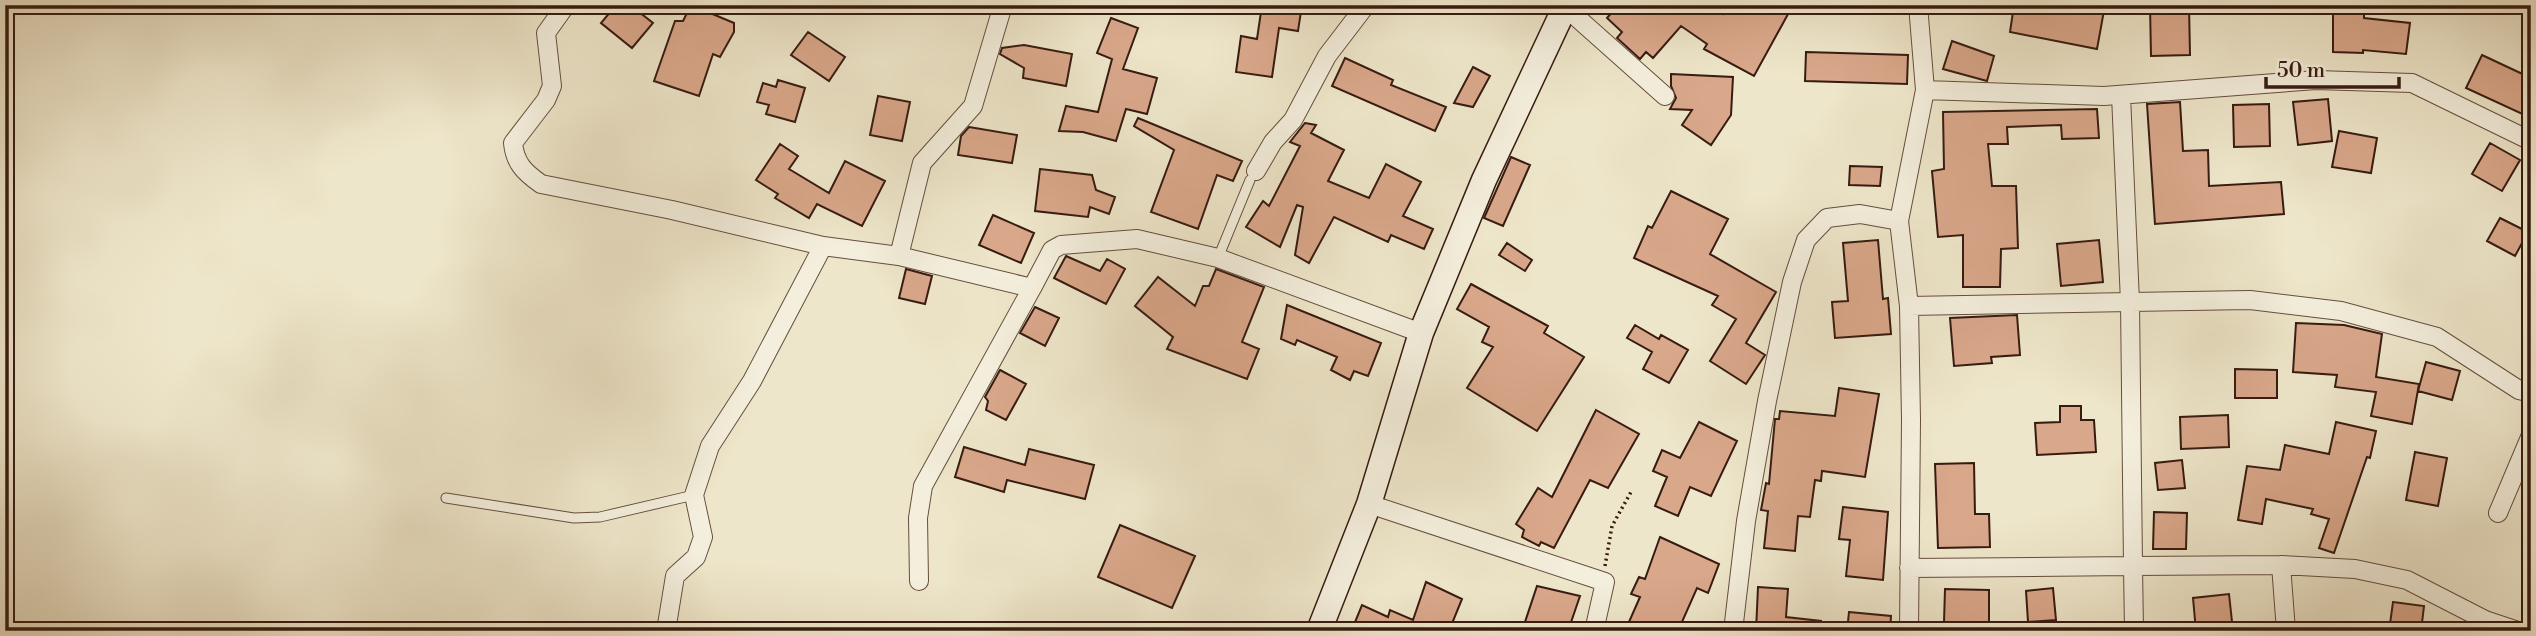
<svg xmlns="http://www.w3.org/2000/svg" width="2536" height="636" font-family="'Libre Bodoni',serif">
  <rect width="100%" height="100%" fill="#eee6ca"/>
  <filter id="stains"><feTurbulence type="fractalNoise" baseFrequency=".00286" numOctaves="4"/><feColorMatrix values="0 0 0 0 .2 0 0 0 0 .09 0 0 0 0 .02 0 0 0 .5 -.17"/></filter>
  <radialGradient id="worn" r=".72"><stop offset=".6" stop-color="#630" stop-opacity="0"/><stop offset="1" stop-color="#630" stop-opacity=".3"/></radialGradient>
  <path fill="#d9a78a" stroke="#371b11" stroke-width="2" d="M616,5H630L653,23L632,48L601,23Z
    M691,5L734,23V32L720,57L713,54L699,96L654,81L675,21H683Z
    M1262,5H1302L1298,31L1279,28L1272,77L1236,72L1241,36L1257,39Z
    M1618,5H1710L1723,14L1728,5H1793L1754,76L1704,49L1707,44L1681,26L1653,58L1646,52L1640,59L1617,38L1622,32L1607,18Z
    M2014,5H2105L2097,49L2010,32Z
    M2150,5H2189L2190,55L2151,56Z
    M2333,5H2364V18L2410,23L2406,54L2363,50V53L2333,52Z
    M1111,18L1138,28L1123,69L1157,78L1147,114L1126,109L1116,141L1083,132L1059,131L1066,106L1098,112L1112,59L1097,53Z
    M808,32L845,57L829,81L791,55Z
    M1952,41L1994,56L1987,81L1943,69Z
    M1024,45L1072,54L1066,86L1023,78L1024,68L1000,54L1002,48Z
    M1806,52L1908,55L1907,84L1805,81Z
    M2482,55L2531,78V118L2466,88Z
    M1345,58L1393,80L1391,85L1446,107L1435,131L1332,86Z
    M1473,67L1490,76L1473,107L1454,103Z
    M1671,74L1733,77L1731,115L1711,145L1682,125L1692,110L1670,109L1676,98L1671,86Z
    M778,80L805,88L795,122L766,114L769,105L757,102L763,83L776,87Z
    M878,96L910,102L902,141L870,135Z
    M2328,99L2332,141L2298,145L2293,102Z
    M2180,102L2183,151L2208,150L2209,186L2281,182L2284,214L2155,224L2147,104Z
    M2269,104L2270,146L2234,147L2233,105Z
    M2097,109L2099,138L2062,139L2061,125L2007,127L2008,144H1988L1992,186H2016L2018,248L2001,249L2000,287H1963V235L1938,237L1932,171L1944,169L1943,112Z
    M1138,118L1242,161L1233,181L1217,175L1198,229L1151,212L1174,150L1134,126Z
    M1305,123L1316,125L1311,133L1344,150L1328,181L1369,198L1386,164L1421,182L1403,216L1433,229L1424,249L1391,235L1388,242L1334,217L1309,263L1295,255L1303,207L1297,205L1280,247L1246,227L1263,201L1269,206L1300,146L1290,142Z
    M969,127L1017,135L1012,163L958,155L961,136Z
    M2339,131L2377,138L2371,173L2332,167Z
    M2490,143L2520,160L2502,191L2472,174Z
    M780,144L798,156L789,169L829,193L845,161L885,181L862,226L817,204L809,218L775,198L778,194L756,180Z
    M1511,157L1530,165L1503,226L1484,218Z
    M1850,166L1882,167L1880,186L1849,185Z
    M1040,169L1092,175L1096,190L1115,197L1109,214L1090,207L1088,217L1035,211Z
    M1671,191L1728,219L1710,254L1776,292L1746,343L1765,355L1746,384L1710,361L1736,319L1712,305L1718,296L1634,258L1648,226L1652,228Z
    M993,215L1034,233L1021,263L979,245Z
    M2500,218L2528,232L2515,256L2487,241Z
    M1878,240L1883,299L1888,298L1891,334L1835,338L1832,302L1848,301L1843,243Z
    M2099,240L2103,282L2061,286L2057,244Z
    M1507,243L1532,260L1525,271L1499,255Z
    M1066,256L1100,271L1107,259L1125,269L1106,304L1054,278Z
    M906,269L932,276L925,304L899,298Z
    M1216,269L1264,287L1242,342L1259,349L1247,379L1167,349L1173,337L1135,306L1158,277L1195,306L1203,286H1209Z
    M1471,284L1548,326L1544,333L1584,357L1537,431L1467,388L1493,347L1482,342L1489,327L1457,309Z
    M1287,305L1381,343L1368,376L1354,371L1350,380L1331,370L1337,357L1297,340L1295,345L1281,339Z
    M1035,307L1059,318L1045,346L1020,333Z
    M2017,315L2020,355L1991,357L1992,363L1954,366L1950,318Z
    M2296,323L2344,325L2382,334L2376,377L2419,384L2412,424L2371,416L2376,392L2335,387L2337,375L2293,372Z
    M1635,325L1659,339L1661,335L1688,350L1669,383L1643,369L1652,352L1627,338Z
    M2426,362L2460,371L2452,400L2418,391Z
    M2235,369L2277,370V398H2235Z
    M1000,370L1026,384L1006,420L986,410L988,401L985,397Z
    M1839,388L1879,394L1865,477L1822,471L1821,481L1815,480L1810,517L1798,516L1795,551L1764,548L1768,511L1761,510L1766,483L1769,484L1775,419H1779L1780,411L1835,416Z
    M2060,406H2081V420H2094L2096,452L2037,455L2035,423L2060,422Z
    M1596,410L1639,434L1608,488L1590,480L1554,548L1541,542L1539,546L1522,537L1524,530L1516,524L1538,488L1552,497Z
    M2228,415L2229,447L2181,449L2180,417Z
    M1699,422L1737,441L1711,496L1690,487L1678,516L1655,506L1667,477L1653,471L1662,450L1680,458Z
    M2336,422L2376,431L2370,458L2367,457L2334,553L2319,548L2329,519L2311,514L2313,509L2266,499L2262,524L2238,520L2247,466L2280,470L2285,445L2329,454Z
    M964,447L1025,465L1029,449L1094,465L1085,499L1007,480L1004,492L955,477Z
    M2415,452L2447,458L2438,506L2406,500Z
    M2182,460L2185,488L2158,490L2155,463Z
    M1974,463L1975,514H1989L1990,547L1938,548L1935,464Z
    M1843,507L1888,512L1883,580L1846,576L1850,540L1839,539Z
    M2154,512L2187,513L2186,549H2153Z
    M1120,525L1195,556L1172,608L1098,577Z
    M1660,537L1719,564L1708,593L1697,588L1678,631H1625L1640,597L1631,594L1639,577L1645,579Z
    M1426,582L1462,599L1449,631H1364L1353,627L1362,605L1388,617L1390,610L1413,620Z
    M1537,586L1580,596L1568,631H1522Z
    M1758,587L1788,589L1786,617L1821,621V631H1756Z
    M2053,588L2056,620L2028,622L2026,591Z
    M1945,589L1989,590V622H1944Z
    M2229,594L2233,631H2196L2193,598Z
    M2393,602L2424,606L2421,631H2389Z
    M1849,612L1891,616L1890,631H1847Z"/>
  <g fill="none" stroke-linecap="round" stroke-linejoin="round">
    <defs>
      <path id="lane" d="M1218,258L1250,180
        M446,498L574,518L600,517L694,495"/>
      <path id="street" d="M566,5L546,33L552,86L546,100L513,143C515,163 524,172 541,184L672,210L823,246
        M1565,7L1665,96
        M1925,90L2104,96L2316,80L2412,83L2531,141
        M2121,95L2130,302L2250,300L2341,311L2437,337L2519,390L2531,393
        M1256,171L1273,142L1293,120L1327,56L1366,5
        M899,256L922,163L973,106L1003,5
        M1909,306L2130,302L2133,566L2281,565L2355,569L2407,580L2485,620L2518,631
        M1369,504L1605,582L1594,631
        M2498,513L2531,435
        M2281,565L2286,631
        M1909,568L2133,566L2134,631
        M919,581L918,518L923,486L1032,288
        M666,631L675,576L696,557L703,537L694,495L710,446L752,381L823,246L899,256L1032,288L1052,250L1061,245L1137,239L1218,258L1421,333
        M1733,631L1746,521L1767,401L1792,282L1806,240L1827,218L1860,214L1899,221
        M1909,631L1911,420L1909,306L1899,221L1925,90L1918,5"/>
      <path id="secondary" d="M1319,631L1369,504L1421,333L1484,180L1566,5"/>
    </defs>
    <use href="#lane" stroke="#654e3f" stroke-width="11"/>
    <use href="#street" stroke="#654e3f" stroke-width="20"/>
    <use href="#secondary" stroke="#371b11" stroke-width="27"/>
    <path stroke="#371b11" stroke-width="3.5" stroke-dasharray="2 3.5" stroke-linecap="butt" d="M1605,566L1612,526L1631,492"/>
    <use href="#lane" stroke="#f4efdd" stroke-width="9"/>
    <use href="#street" stroke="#f4efdd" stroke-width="18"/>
    <use href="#secondary" stroke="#f4efdd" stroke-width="24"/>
  </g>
  <rect width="2536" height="636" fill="none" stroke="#eee6ca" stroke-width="28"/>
  <rect x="7" y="7" width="2522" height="622" fill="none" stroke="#371b11" stroke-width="3.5"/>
  <rect x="14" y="14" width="2508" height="608" fill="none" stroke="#371b11" stroke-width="2"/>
  <path d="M2266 77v10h133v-10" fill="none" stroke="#371b11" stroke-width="3.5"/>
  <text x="2277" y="77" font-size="21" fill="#371b11" stroke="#f4efdd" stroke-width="5" paint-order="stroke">50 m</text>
  <rect width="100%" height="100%" filter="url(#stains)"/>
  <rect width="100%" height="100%" fill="url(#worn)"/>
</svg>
